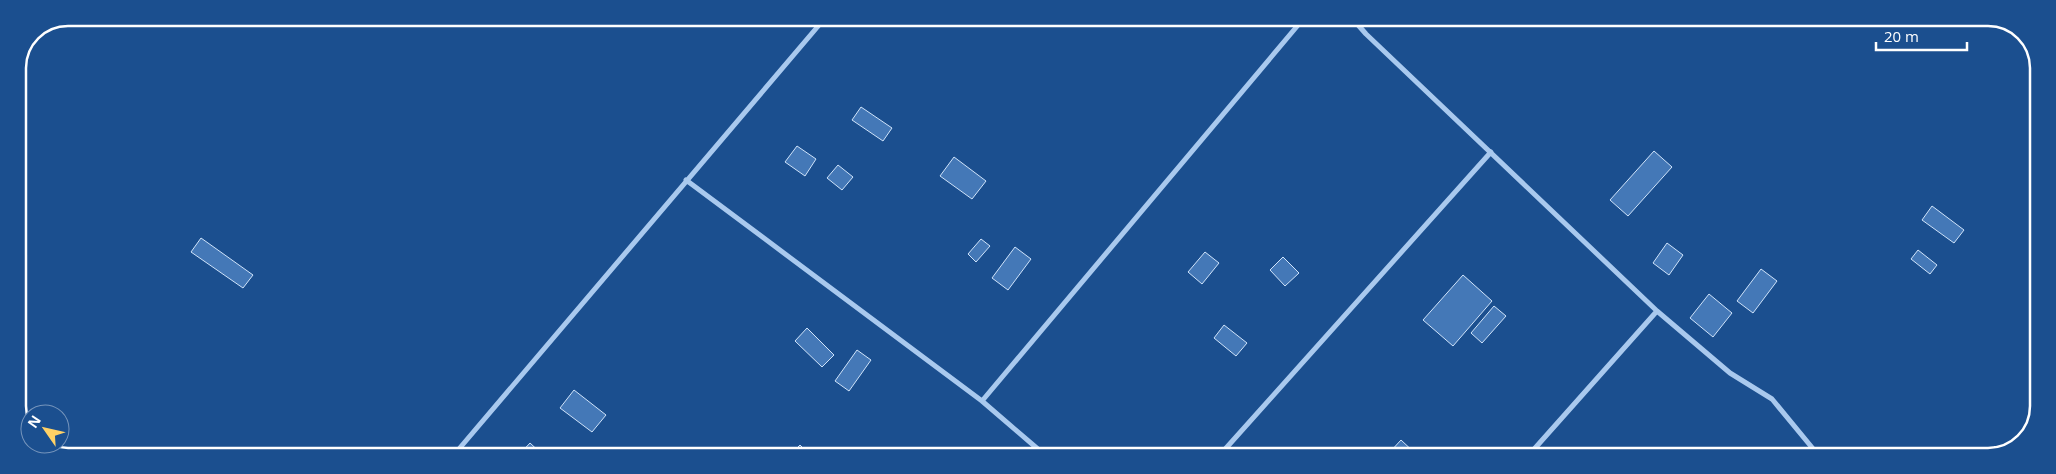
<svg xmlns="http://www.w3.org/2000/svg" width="2056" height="474" font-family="'Open Sans',sans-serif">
  <rect width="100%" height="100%" fill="#1b4f8f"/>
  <path fill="#4478b7" stroke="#cfe3fa" d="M1526,18H1543L1536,26Z
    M861,107L892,128L883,141L852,120Z
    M797,146L816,159L805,176L785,162Z
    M1654,151L1672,167L1628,216L1610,200Z
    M954,157L986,181L972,199L940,176Z
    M838,165L853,177L842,190L827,178Z
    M1932,206L1964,230L1954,243L1922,220Z
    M201,238L253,275L243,288L191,252Z
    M981,239L990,246L976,262L968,254Z
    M1667,243L1683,255L1669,275L1653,263Z
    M1015,247L1031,259L1008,290L992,278Z
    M1918,250L1937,265L1930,274L1911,259Z
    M1205,252L1219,263L1202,284L1188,272Z
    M1283,257L1299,273L1285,286L1270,270Z
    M1761,269L1777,281L1753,313L1737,301Z
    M1463,275L1492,301L1453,346L1423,320Z
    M1709,294L1732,313L1713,337L1690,318Z
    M1494,306L1506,316L1482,343L1471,333Z
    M1224,325L1247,343L1236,356L1214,338Z
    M807,328L834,355L822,367L795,341Z
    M857,350L871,360L849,391L835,381Z
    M574,390L606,415L592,432L560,408Z
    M1401,440L1417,455L1415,456H1393L1389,453Z
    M530,443L544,456H518Z
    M800,445L811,456H789Z
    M1995,446L2001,452L1985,456Z"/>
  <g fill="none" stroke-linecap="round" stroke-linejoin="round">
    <path stroke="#a9c9ee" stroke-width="5" d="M1352,18L1366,34L1657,311L1730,373L1772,399L1819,456
      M686,180L982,401L1046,456
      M982,401L1304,18
      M453,456L825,18
      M1219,456L1491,152
      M1528,456L1657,311"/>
  </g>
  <path d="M0 0H2056V474H0ZM68 26H1988A42 42 0 0 1 2030 68V406A42 42 0 0 1 1988 448H68A42 42 0 0 1 26 406V68A42 42 0 0 1 68 26Z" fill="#1b4f8f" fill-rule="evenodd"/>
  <path fill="none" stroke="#fff" stroke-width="2.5" d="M68 26H1988A42 42 0 0 1 2030 68V406A42 42 0 0 1 1988 448H68A42 42 0 0 1 26 406V68A42 42 0 0 1 68 26Z"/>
  <g transform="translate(45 429) rotate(304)"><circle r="24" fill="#1b4f8f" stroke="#7695bc"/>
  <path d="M0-4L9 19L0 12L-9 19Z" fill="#ffd166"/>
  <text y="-8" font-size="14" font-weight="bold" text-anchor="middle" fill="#ffffff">N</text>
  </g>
  <path d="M1876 42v8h91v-8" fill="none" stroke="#ffffff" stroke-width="2.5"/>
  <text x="1884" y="42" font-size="15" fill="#ffffff" stroke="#1b4f8f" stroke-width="4" paint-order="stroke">20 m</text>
</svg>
